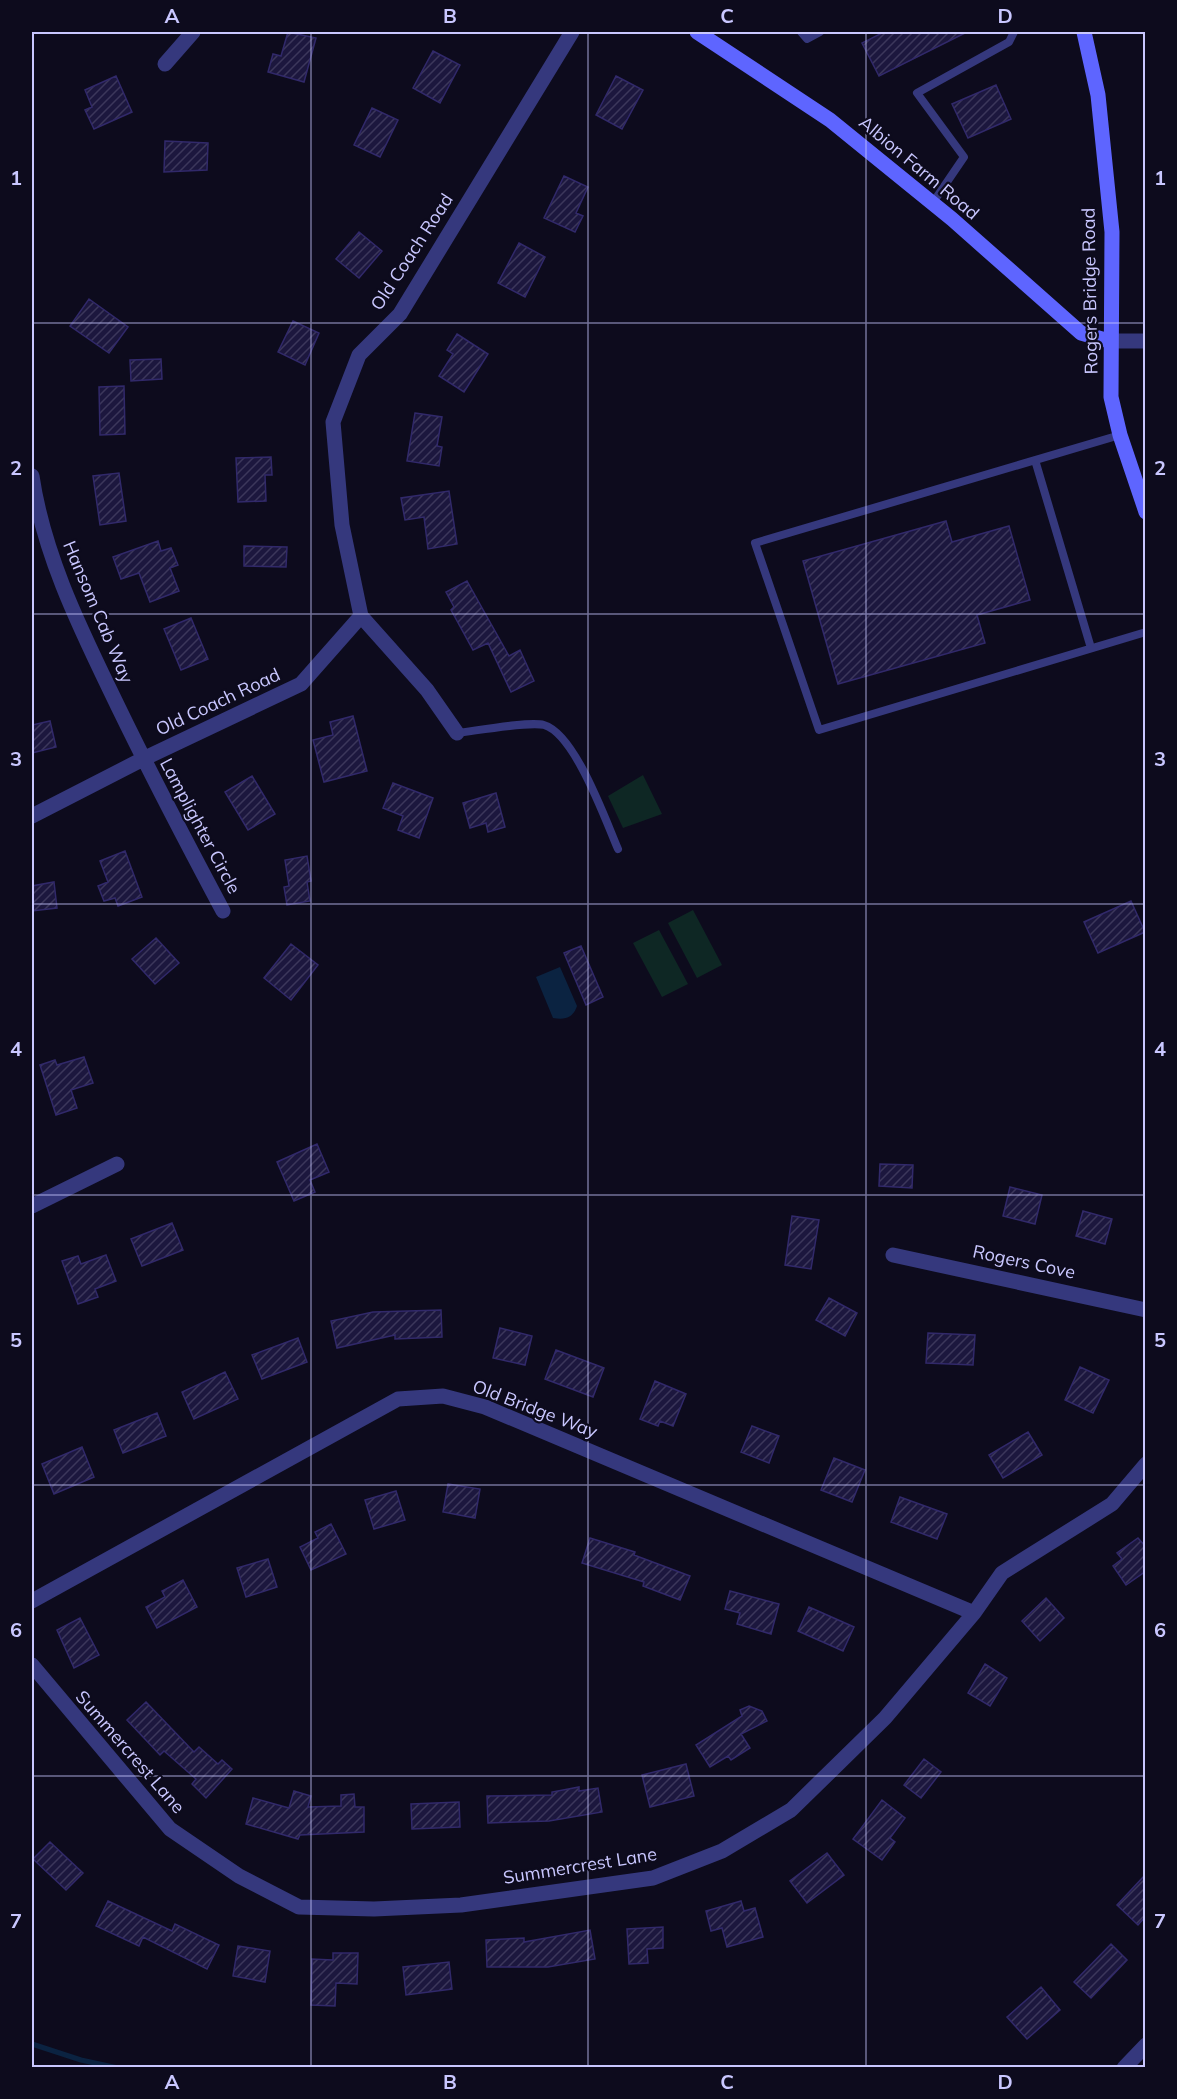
<svg xmlns="http://www.w3.org/2000/svg" width="1177" height="2099" font-family="Mulish,sans-serif">
  <defs>
    <pattern id="building-hatch" width="6" height="6" patternUnits="userSpaceOnUse" patternTransform="scale(1.5)"><rect width="6" height="6" fill="#1c173e"/><path d="M-1 1l2-2M0 6l6-6M5 7l2-2" fill="none" stroke="#3c375b"/></pattern>
  </defs>
  <rect width="100%" height="100%" fill="#0d0b1d"/>
  <path fill="#0e2724" d="M643,775L662,814L623,828L608,796Z
    M693,910L722,965L697,978L668,923Z
    M659,930L688,984L662,997L633,943Z"/>
  <path fill="#0b2341" d="M560,967L577,1006C573,1018 565,1020 553,1018L536,977Z"/>
  <g fill="none" stroke-linecap="round" stroke-linejoin="round">
    <path stroke="#0b2341" stroke-width="5" d="M32,2044L81,2060L118,2068"/>
  </g>
  <path fill="url(#building-hatch)" stroke="#31296a" stroke-width="1.5" d="M288,32L316,38L304,82L268,72L273,54L281,56Z
    M884,32H967L879,76L862,43Z
    M433,51L460,65L440,103L413,88Z
    M116,76L132,112L94,129L85,110L92,107L85,90Z
    M616,76L643,90L622,129L596,115Z
    M996,85L1011,119L968,138L952,104Z
    M372,108L398,120L380,157L354,145Z
    M165,141L208,143L207,170L164,172Z
    M564,176L588,187L576,213L583,216L575,232L544,218Z
    M359,232L382,251L359,278L336,259Z
    M519,243L545,257L525,297L498,283Z
    M89,299L128,327L109,353L70,326Z
    M293,321L319,333L305,365L278,352Z
    M457,334L488,354L464,392L439,376L453,354L447,350Z
    M161,359L162,379L131,381L130,360Z
    M124,386L125,434L100,435L99,387Z
    M415,413L442,417L437,446L442,447L439,466L407,461Z
    M271,457L272,475H265L266,501L238,502L236,458Z
    M119,473L126,521L100,525L93,476Z
    M449,491L457,544L428,549L424,517L405,520L401,498Z
    M946,521L952,542L1009,526L1030,600L977,615L985,643L838,684L803,561Z
    M158,541L161,551L171,548L178,565L170,568L179,591L150,602L139,573L121,579L113,557Z
    M244,546L287,547L286,567L244,566Z
    M467,581L509,656L520,650L534,681L511,692L488,643L473,650L451,610L454,607L446,592Z
    M191,618L208,659L181,670L164,629Z
    M353,716L367,771L324,782L313,740L333,735L330,722Z
    M50,721L56,747L32,753V725Z
    M252,776L275,814L248,830L225,792Z
    M393,783L433,798L419,838L398,830L403,816L383,808Z
    M496,793L505,827L488,832L486,823L470,828L463,803Z
    M125,851L142,897L118,906L115,898L104,901L98,886L108,882L100,861Z
    M307,856L311,881L307,882L310,901L287,905L284,887L289,886L285,860Z
    M54,882L57,908L32,911V886Z
    M1131,901L1145,932L1098,953L1084,922Z
    M156,938L179,963L155,984L132,959Z
    M291,944L318,965L291,1000L264,978Z
    M581,946L603,997L586,1005L564,953Z
    M84,1057L93,1083L71,1090L77,1108L56,1115L40,1065L55,1060L57,1065Z
    M317,1144L329,1172L310,1180L315,1192L294,1201L277,1162Z
    M880,1164L913,1165L912,1188L879,1186Z
    M1010,1187L1042,1195L1035,1224L1003,1216Z
    M1083,1211L1112,1219L1105,1244L1076,1236Z
    M792,1216L819,1220L811,1269L785,1265Z
    M172,1223L183,1250L142,1266L131,1239Z
    M106,1255L116,1281L95,1289L98,1297L78,1304L62,1261L78,1256L81,1264Z
    M829,1298L857,1313L845,1336L816,1320Z
    M441,1310L442,1337L395,1339V1335L337,1348L331,1321L373,1312Z
    M500,1328L532,1336L525,1365L493,1358Z
    M928,1333L975,1335L973,1365L926,1363Z
    M298,1338L307,1362L262,1379L252,1355Z
    M556,1350L604,1368L593,1397L545,1379Z
    M1080,1367L1109,1380L1093,1413L1065,1400Z
    M225,1372L238,1399L194,1419L182,1392Z
    M655,1381L686,1394L673,1426L660,1421L658,1426L640,1419Z
    M157,1413L166,1436L123,1453L114,1430Z
    M752,1426L779,1436L769,1463L741,1452Z
    M1028,1432L1042,1455L1003,1478L989,1455Z
    M82,1447L94,1477L54,1494L42,1464Z
    M834,1458L865,1470L852,1502L821,1490Z
    M448,1484L480,1489L475,1518L443,1512Z
    M396,1491L405,1520L374,1529L365,1500Z
    M900,1497L947,1514L937,1539L891,1522Z
    M331,1524L346,1554L311,1570L300,1547L318,1538L315,1532Z
    M590,1538L635,1552L634,1555L690,1576L680,1600L643,1586L644,1582L582,1563Z
    M1138,1538L1146,1547V1571L1126,1585L1113,1566L1122,1559L1117,1553Z
    M268,1559L277,1587L246,1597L237,1568Z
    M183,1580L197,1607L157,1628L146,1607L165,1597L162,1591Z
    M730,1591L779,1604L771,1634L737,1624L740,1613L725,1609Z
    M1046,1598L1064,1618L1040,1641L1022,1621Z
    M809,1607L854,1627L843,1651L798,1631Z
    M80,1618L99,1655L74,1668L57,1630Z
    M985,1664L1007,1678L990,1706L968,1693Z
    M146,1702L194,1752L199,1747L218,1764L222,1760L232,1769L206,1798L192,1784L196,1779L164,1751L160,1755L127,1720Z
    M749,1706L762,1711L767,1721L741,1734L750,1748L731,1760L728,1756L710,1767L696,1745L742,1716L740,1710Z
    M924,1759L941,1772L921,1798L904,1785Z
    M686,1764L694,1796L650,1807L642,1775Z
    M579,1787V1791L598,1788L602,1812L549,1821L488,1823L487,1796L552,1795V1792Z
    M294,1791L311,1796L308,1807L341,1806V1795L354,1794L355,1807H364V1832L300,1835L298,1839L246,1824L253,1798L289,1808Z
    M882,1800L905,1818L890,1838L895,1842L882,1860L853,1839Z
    M459,1802L460,1827L412,1829L411,1804Z
    M50,1842L83,1873L66,1890L33,1859Z
    M827,1853L844,1875L807,1903L790,1881Z
    M1146,1874V1916L1138,1925L1117,1905Z
    M108,1901L172,1931L175,1924L219,1945L207,1969L143,1937L139,1946L96,1926Z
    M741,1901L744,1911L755,1908L763,1937L727,1947L722,1928L711,1931L706,1911Z
    M663,1927V1948L647,1949L648,1963L629,1964L627,1929Z
    M590,1930L595,1959L548,1967H487L486,1940L524,1938V1942Z
    M1111,1944L1127,1960L1091,1998L1074,1982Z
    M238,1946L270,1951L265,1982L233,1976Z
    M333,1953H358L357,1984L336,1983L335,2006L311,2005L312,1959L333,1960Z
    M449,1962L452,1989L406,1995L403,1967Z
    M1041,1987L1060,2010L1027,2039L1007,2017Z"/>
  <g fill="none" stroke-linecap="round" stroke-linejoin="round">
    <path stroke="#35387d" stroke-width="8" d="M801,32L807,39L820,32
      M932,204L964,157L917,93L1009,42L1014,32
      M1120,435L755,543L819,730L1146,632
      M1035,460L1091,648
      M457,733C475,731 529,721 544,725C575,734 605,819 618,849"/>
    <path stroke="#35387d" stroke-width="15" d="M165,64L193,32
      M1109,341H1146
      M32,476C43,551 77,622 110,690C146,765 184,838 223,911
      M361,616L342,525L333,422L359,355L400,314L572,32
      M361,616L427,690L457,733
      M32,816L143,759L301,684L361,616
      M32,1206L117,1164
      M893,1255L1146,1310
      M32,1601L398,1399L443,1396L485,1407L974,1613
      M32,1665L170,1829L239,1876L299,1907L374,1909L461,1905L653,1878L722,1851L791,1810L885,1718L974,1613L1002,1573L1112,1504L1146,1464
      M1124,2068L1146,2045"/>
    <path stroke="#5e65ff" stroke-width="15" d="M697,32L830,120L952,219L1081,333L1109,341
      M1084,32L1098,95L1112,232L1111,397L1120,435L1146,512"/>
  </g>
  <path fill="none" stroke="#c9c7ff" stroke-width="1.5" stroke-opacity="0.55" d="M311,32V2068M588,32V2068M866,32V2068M32,323H1146M32,614H1146M32,904H1146M32,1195H1146M32,1485H1146M32,1776H1146"/>
  <g text-anchor="middle" stroke-width="4.5" stroke-linejoin="round" paint-order="stroke">
    <g font-size="18" fill="#c9c7ff" stroke="#0d0b1d">
      <text transform="translate(919 168) rotate(40)" y="6">Albion Farm Road</text>
      <text transform="translate(412 252) rotate(-57)" y="6">Old Coach Road</text>
      <text transform="translate(1090 291) rotate(-91)" y="6">Rogers Bridge Road</text>
      <text transform="translate(98 612) rotate(67)" y="6">Hansom Cab Way</text>
      <text transform="translate(218 702) rotate(-25)" y="6">Old Coach Road</text>
      <text transform="translate(200 826) rotate(62)" y="6">Lamplighter Circle</text>
      <text transform="translate(1024 1262) rotate(12)" y="6">Rogers Cove</text>
      <text transform="translate(535 1409) rotate(21)" y="6">Old Bridge Way</text>
      <text transform="translate(130 1752) rotate(49)" y="6">Summercrest Lane</text>
      <text transform="translate(580 1866) rotate(-9)" y="6">Summercrest Lane</text>
    </g>
  </g>
  <rect width="1177" height="2099" fill="none" stroke="#0d0b1d" stroke-width="66"/>
  <rect x="33" y="33" width="1111" height="2033" fill="none" stroke="#c9c7ff" stroke-width="2"/>
  <g font-size="20" text-anchor="middle" font-weight="bold" fill="#c9c7ff">
    <text x="172" y="23">A</text>
    <text x="450" y="23">B</text>
    <text x="727" y="23">C</text>
    <text x="1005" y="23">D</text>
    <text x="16" y="185">1</text>
    <text x="1160" y="185">1</text>
    <text x="16" y="475">2</text>
    <text x="1160" y="475">2</text>
    <text x="16" y="766">3</text>
    <text x="1160" y="766">3</text>
    <text x="16" y="1056">4</text>
    <text x="1160" y="1056">4</text>
    <text x="16" y="1347">5</text>
    <text x="1160" y="1347">5</text>
    <text x="16" y="1637">6</text>
    <text x="1160" y="1637">6</text>
    <text x="16" y="1928">7</text>
    <text x="1160" y="1928">7</text>
    <text x="172" y="2089">A</text>
    <text x="450" y="2089">B</text>
    <text x="727" y="2089">C</text>
    <text x="1005" y="2089">D</text>
  </g>
</svg>
